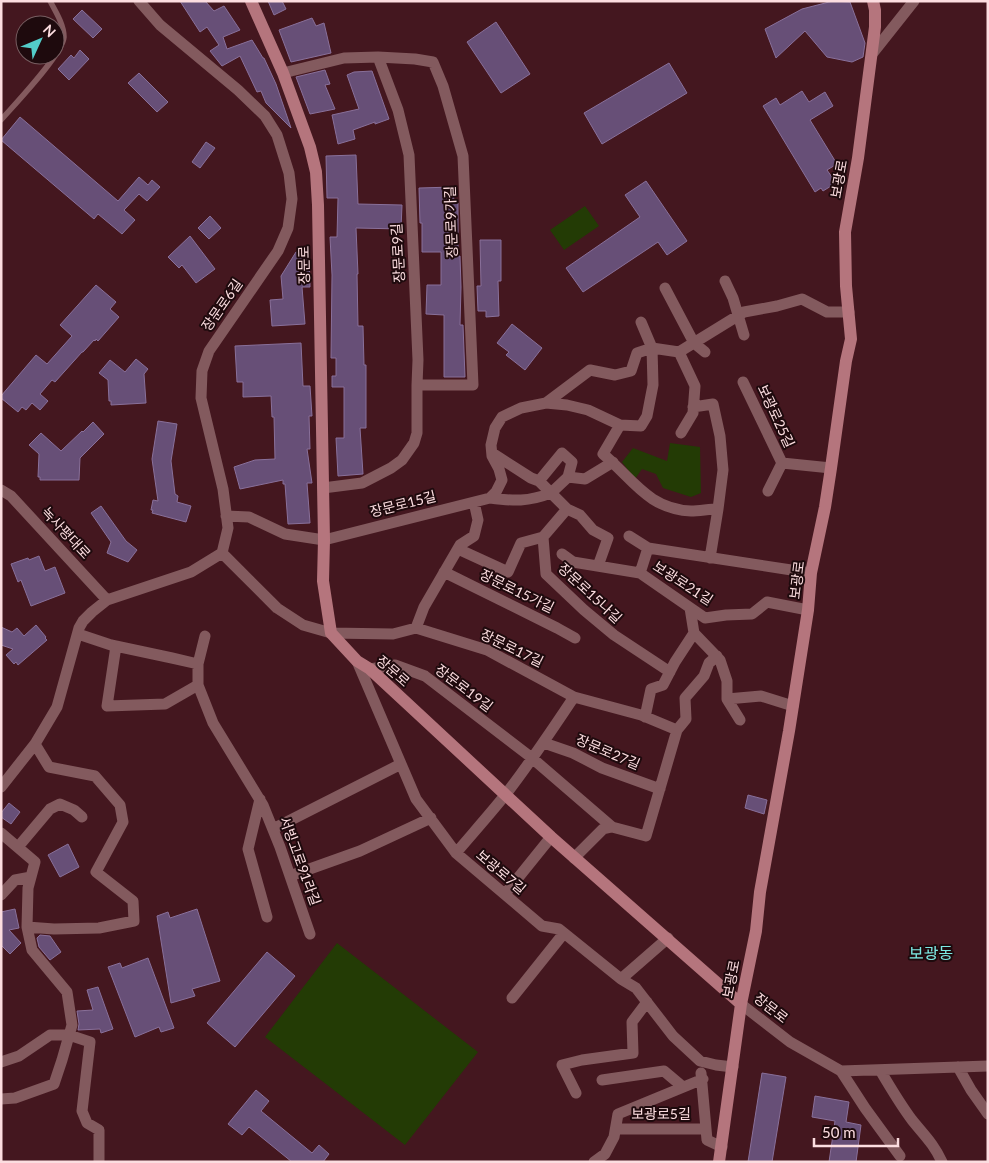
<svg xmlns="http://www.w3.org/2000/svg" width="989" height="1163" font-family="Lato,'Noto Sans KR',sans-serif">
  <rect width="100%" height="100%" fill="#44171f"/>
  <path fill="#233b05" d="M585,206L599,226L564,250L550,230Z
    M670,443L700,447L701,493L691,497L663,488L656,474L642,469L635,479L622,462L633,448L667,461Z
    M337,943L478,1052L405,1145L265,1037Z"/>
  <path fill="#674f77" stroke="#89709a" d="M180,1H205L214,11L224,6L240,30L223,37L227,49L252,40L263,58H264L276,84L291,128L266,103L261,91L257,92L240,56L222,66L210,51L219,45L207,27L200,32Z
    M268,1H282L286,9L274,15Z
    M833,1L850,2L865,43L863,57L852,62L827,57L805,31L776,58L765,29L802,9Z
    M82,10L102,29L93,38L73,19Z
    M312,18L316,26L324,23L331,53L291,62L279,30Z
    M496,22L530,74L501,93L467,42Z
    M80,50L89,59L69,80L58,69L71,55L74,58Z
    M669,63L687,93L602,144L584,113Z
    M325,70L330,84L325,85L335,109L310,114L296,77Z
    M372,71L389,119L375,124V122L353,130L355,139L338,144L332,115L359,109L347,75L354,72Z
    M139,73L168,102L157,112L128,83Z
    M802,91L809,102L825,92L833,106L810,120L837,164L827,170L836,183L823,191L821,188L815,192L763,106L776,98L780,105Z
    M20,117L118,201L139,177L148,185L152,180L160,187L147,201L139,194L124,210L135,220L122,234L98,214L94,219L1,140Z
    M206,142L215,148L200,168L192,162Z
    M356,155L358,204L402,205L401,229L356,228L358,274H357L358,326H363L364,365H366V428H360L363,474L338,476L336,438H344V387H332V376H336V358H331L332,275L330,237H337L338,198H327L326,156Z
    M646,181L687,241L667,255L658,242L583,292L566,268L640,217L625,195Z
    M453,187L454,203H458V256H460L461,287L460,325H463L465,377H444V315L426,314L427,285H441V252H422V223H420L419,188Z
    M210,216L221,228L209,239L198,228Z
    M190,236L215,269L196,283L182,265L179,268L168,257Z
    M480,240H501V281H498L499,316L486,317V311H478L477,286H481Z
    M296,252H309L310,287H302L305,324L272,326L270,300L283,299L281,276Z
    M96,285L116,302L110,309L119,317L98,341L96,339L95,341L94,340L83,352H82L55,382L52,380L40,394L48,401L40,410L32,403L26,410L22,407L18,412L1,398V396L36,355L47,364L72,336L60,325Z
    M512,324L542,348L525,370L506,355L509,352L497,343Z
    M301,343L303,386H310L312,416H309L310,449H307L312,483H307L310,523L288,524L285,484H283V480L240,489L234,467L255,460L275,459L274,417H272L271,396L243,397V382H237L235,346Z
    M136,359L148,369L144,374L146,403L111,405V401H109L108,380L99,373L110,360L125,372Z
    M158,421L177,424L171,461L175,494L178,496L177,502L191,506L186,522L152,513L153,510H151L153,500L158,501L152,459Z
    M93,422L104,434L80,458L79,480H40V477H38L39,454L29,445L41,433L61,451L82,431L83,432Z
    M101,506L126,541L137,550L128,562L107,553L111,542L91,513Z
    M39,556L45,571L55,567L65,593L31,606L21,580L18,582L11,564L28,558L29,560Z
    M36,625L46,637L45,638L47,640L18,665L16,662L14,664L6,655L13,649L1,645V627L12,632L17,628L24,636Z
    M748,795L767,800L764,814L745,808Z
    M9,803L20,812L11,824L1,817V813Z
    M68,844L79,867L60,877L48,855Z
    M15,909L19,928L9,930L21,943L10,954L1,945V912Z
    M197,909L220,981L192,989L195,996L171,1003L157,916L168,912L170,918Z
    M40,935L50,936L61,952L50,960L39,947L37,938Z
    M267,952L295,976L235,1047L207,1023Z
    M148,958L174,1028L161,1032L159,1027L135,1037L108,967L120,963L122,968Z
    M98,987L113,1029L101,1033L100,1029L78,1030L79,1024L77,1011L93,1010L87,990Z
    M762,1073L786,1077L772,1162H748Z
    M256,1090L269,1101L261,1111L312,1153L319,1145L329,1154L323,1162H292L249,1127L242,1135L228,1124Z
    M815,1096L849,1102L846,1122L861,1125L856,1162H829L835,1121L812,1117Z"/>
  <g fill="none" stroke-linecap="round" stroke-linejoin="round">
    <path stroke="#835a5e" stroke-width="5.5" d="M1,120C14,105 63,54 64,37C64,25 56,12 50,1"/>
    <path stroke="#835a5e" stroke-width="11" d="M139,1L160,25L238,90L265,116L277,135L289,173L292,199L288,228L278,251L209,351L202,371L201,398L223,489L228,528L222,553L277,608L303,625L331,633L393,634L416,628L487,650L574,697L641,715L677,730
      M872,54L914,1
      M378,57L415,59L433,62L443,86L463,156L473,385H417
      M283,73L344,58L378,57L398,110L409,155L418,360L417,385V433L414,443L402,460L391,468L362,483L323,488
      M725,281L733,298L744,335
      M665,288L694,343L705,352
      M679,352L695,386L693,413L681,433
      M743,382L782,463L831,468
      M546,403L590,370L615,375L631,371L637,353L652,348L679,352L744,312L777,306L802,299L827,312H849
      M693,407L713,404L720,436L723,470L718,509
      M620,425L603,454C633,479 648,509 691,511C700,511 709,509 718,509L710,558
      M492,453L531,478L539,481L551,493L568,477L572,462L562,453L539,481
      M568,477L585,479L613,462
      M1,490L11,496L107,600
      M768,491L782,463
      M490,498L496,492L502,480L499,469L492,456L491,445L495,428L502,417L521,408L546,403L567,405L588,410L620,425L641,426L647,416L653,385L652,348L641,322
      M567,509L580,515L593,530L608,538L598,566
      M226,516L249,517L285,534L324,540L490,498C514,501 528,502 551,493L567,509L543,537L546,574L584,610L614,635L670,672
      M629,536L648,548L811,573
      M458,549L508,572L521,543L543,537
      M562,554L573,562L640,573L705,618L726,615L752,614L767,602L808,610
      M444,572L557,628L575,638
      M640,573L648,548
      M690,608L694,633L720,660L727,681V699L740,720
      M416,628L424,607L460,545L474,536L478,520L474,502
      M78,634L111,645L172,658L198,664V685L213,723L263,805L280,847L310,934
      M116,646L107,706L165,704L198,685
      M357,661L416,799L456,853L542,926L559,929L621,979L636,988L673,1036L700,1061L716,1065L733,1067
      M198,664L205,636
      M370,669L395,665L425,676L532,758L612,827
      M727,699L761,696L793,706
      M645,717L651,689L663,685L675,662L694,633
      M544,743L573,753L602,768L660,789
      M1,787L35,744L57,707L79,628L83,621L92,612L107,600L191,572L222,553
      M260,799L248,849L267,917
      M273,829L401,764
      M1,833L35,862L28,888L27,927L32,950L67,992L72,1025L62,1060L54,1084L15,1098L1,1099
      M18,847L50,809L60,804L74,810L82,817
      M456,853C473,833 490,814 506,794C530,763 552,730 574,697
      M574,858L603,829L612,827L646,836L677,730L686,719L685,698L704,676L709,663L717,656
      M290,876L360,851L431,818
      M505,894L551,837
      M1,895L15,880L31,877
      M27,927L54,929L99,928L134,921L133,901L96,872L123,822L120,805L95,776L49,767L35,744
      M621,979L668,938
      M512,998L564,933
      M741,1004L790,1042L841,1071L988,1066
      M1,1062L19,1056L50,1035H69L90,1042L82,1111L87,1123L99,1130V1162
      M958,1067L971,1090L988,1114
      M880,1070C890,1087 900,1104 912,1120C924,1135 934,1144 942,1162
      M841,1071L865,1108L900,1156
      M701,1073L707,1140L722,1147
      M602,1080L664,1071L683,1087
      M576,1093L562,1065L582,1060L633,1053L632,1022L647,1002
      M616,1129H706
      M594,1162L605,1154L614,1137L618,1114L703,1079"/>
    <path stroke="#b5757d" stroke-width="12" d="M251,1L283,73L310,147L316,172L318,205L324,540L323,581L331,633L357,661L370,669L551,837L741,1004
      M719,1162L741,1004L756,931L760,892L789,731L808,610L811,573L825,507L831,468L846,361L851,339L846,286L845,232L858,158L875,27V10L873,1"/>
  </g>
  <g text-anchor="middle" stroke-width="4" stroke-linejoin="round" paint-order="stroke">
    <g font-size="14" fill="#fcdde0" stroke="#1e0a0d">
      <text transform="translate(839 179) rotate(-80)" y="5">보광로</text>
      <text transform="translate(451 222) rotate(-92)" y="5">장문로9가길</text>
      <text transform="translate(398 253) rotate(-93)" y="5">장문로9길</text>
      <text transform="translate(304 265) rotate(-91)" y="5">장문로</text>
      <text transform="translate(222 305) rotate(-55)" y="5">장문로6길</text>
      <text transform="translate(776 416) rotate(65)" y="5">보광로25길</text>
      <text transform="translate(403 504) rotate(-14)" y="5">장문로15길</text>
      <text transform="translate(66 533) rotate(47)" y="5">녹사평대로</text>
      <text transform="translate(797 580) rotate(-83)" y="5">보광로</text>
      <text transform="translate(683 583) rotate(33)" y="5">보광로21길</text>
      <text transform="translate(517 591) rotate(26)" y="5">장문로15가길</text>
      <text transform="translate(590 593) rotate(43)" y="5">장문로15나길</text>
      <text transform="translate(512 648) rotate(26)" y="5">장문로17길</text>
      <text transform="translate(393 671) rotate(41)" y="5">장문로</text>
      <text transform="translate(464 688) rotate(37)" y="5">장문로19길</text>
      <text transform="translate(608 752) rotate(23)" y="5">장문로27길</text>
      <text transform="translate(300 861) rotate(70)" y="5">서빙고로91라길</text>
      <text transform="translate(501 872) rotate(40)" y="5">보광로7길</text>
      <text transform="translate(731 979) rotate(-79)" y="5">보광로</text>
      <text transform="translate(771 1008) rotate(38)" y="5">장문로</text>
      <text x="661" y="1119">보광로5길</text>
    </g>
    <g font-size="16" fill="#7de8e3" stroke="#1e0a0d">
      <text x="931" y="959">보광동</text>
    </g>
  </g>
  <rect width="989" height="1163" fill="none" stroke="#fcdde0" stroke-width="5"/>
  <g transform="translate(40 40) rotate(46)"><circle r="24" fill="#1e0a0d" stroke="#775e61"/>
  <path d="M0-4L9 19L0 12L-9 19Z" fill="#53cdc9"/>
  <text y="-8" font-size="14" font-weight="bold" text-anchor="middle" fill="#fcdde0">N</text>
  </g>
  <path d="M814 1138v8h84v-8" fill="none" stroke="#fcdde0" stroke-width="2.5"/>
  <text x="822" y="1138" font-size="15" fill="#fcdde0" stroke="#1e0a0d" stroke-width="4" paint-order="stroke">50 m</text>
</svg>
